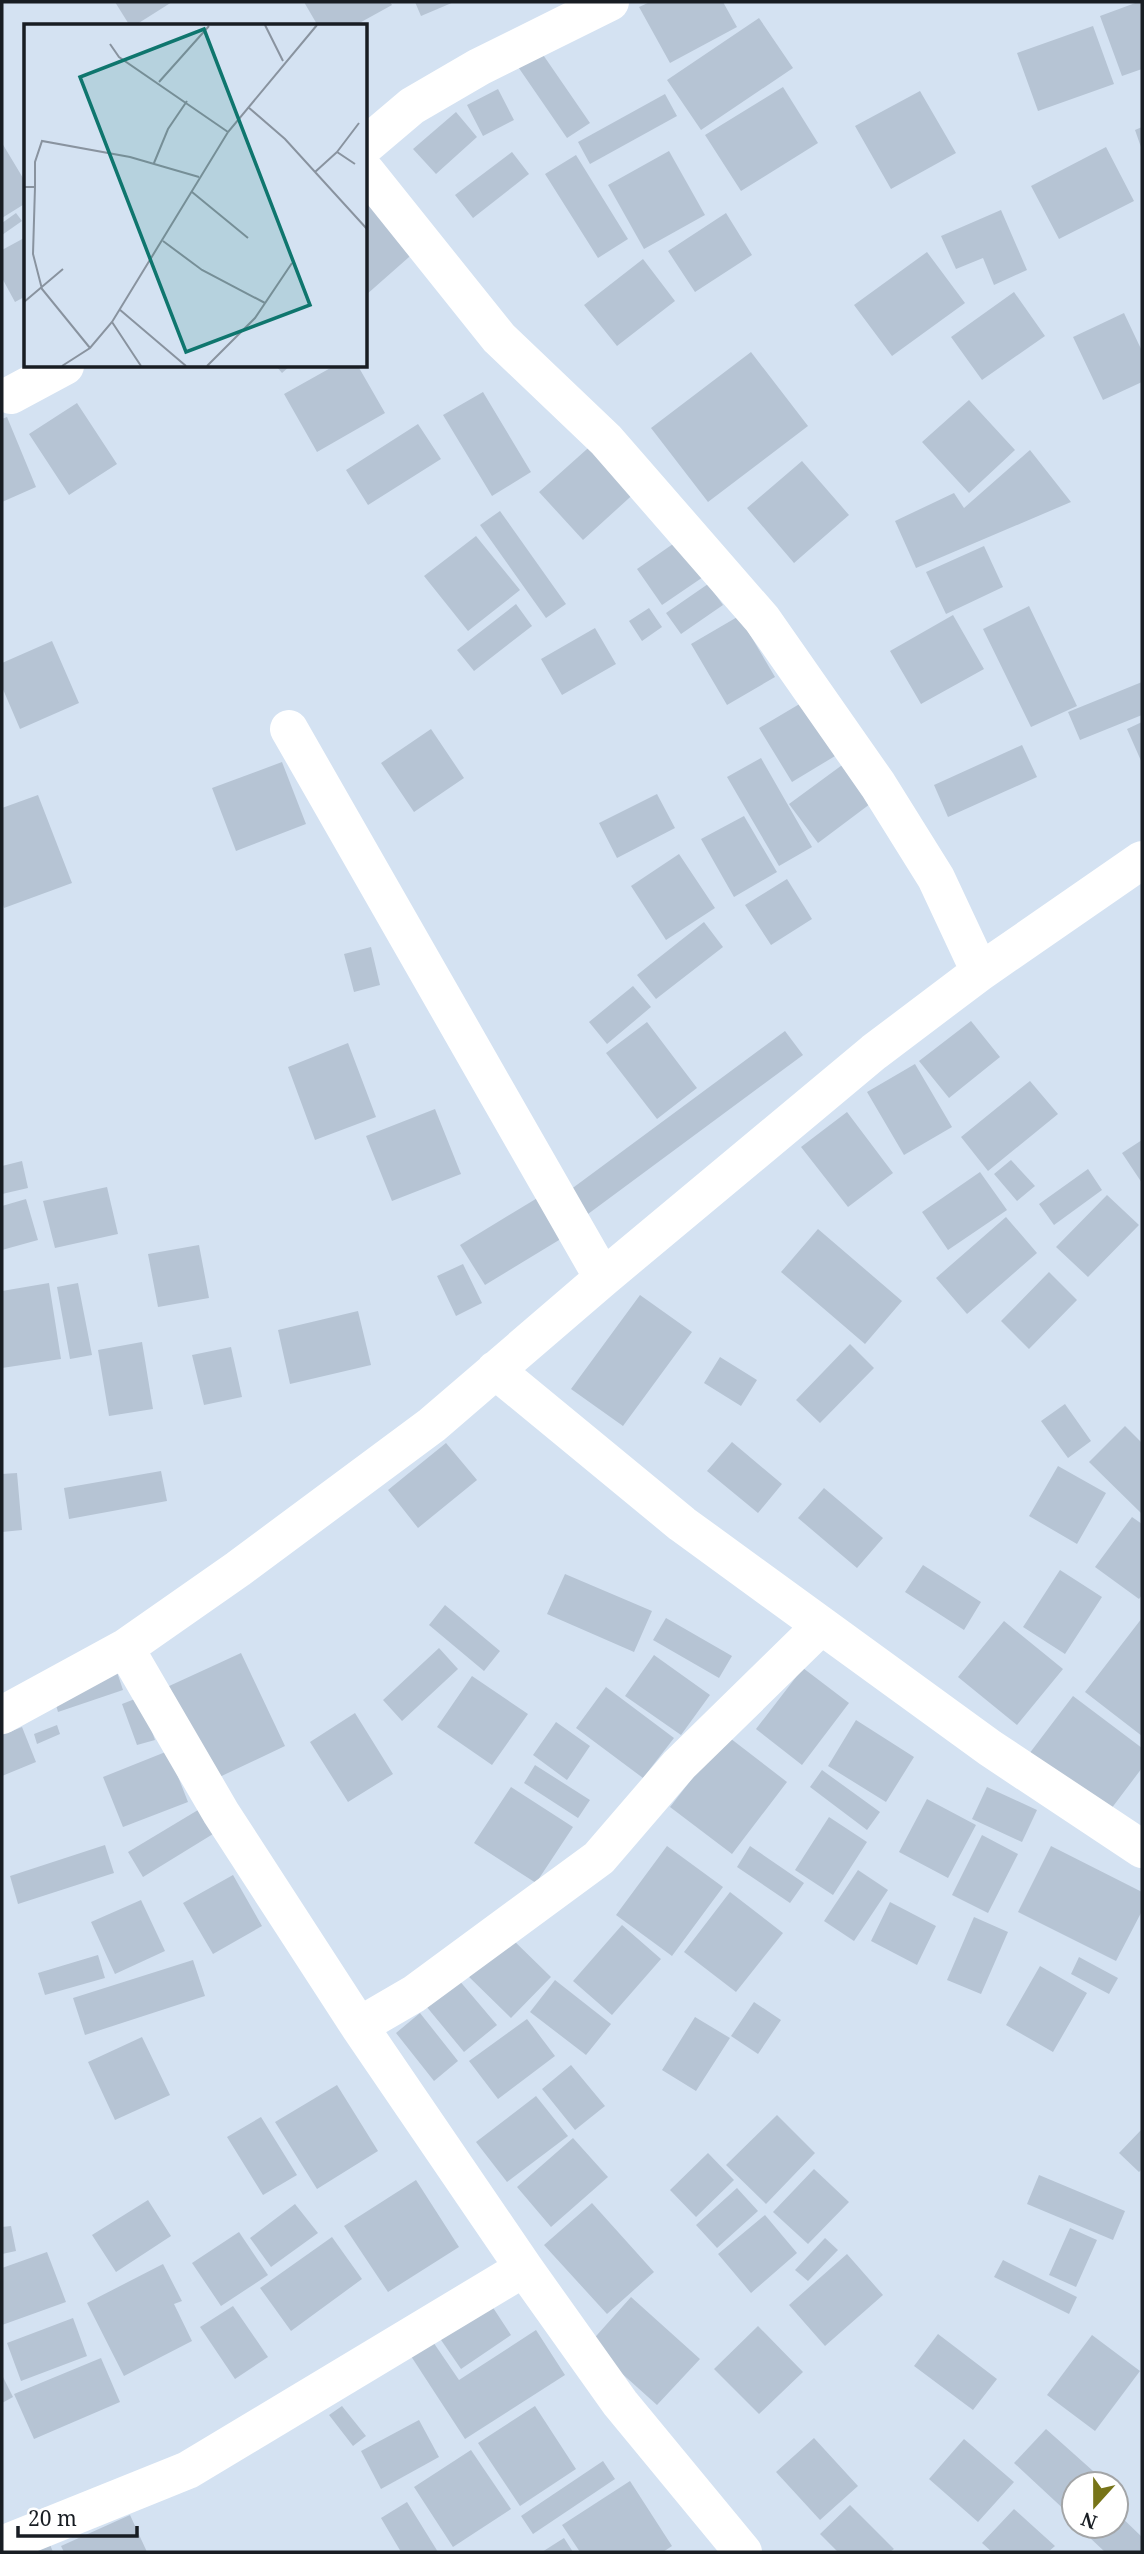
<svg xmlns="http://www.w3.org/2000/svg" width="1144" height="2554" font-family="'Noto Serif',serif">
  <rect width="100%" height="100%" fill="#d4e2f2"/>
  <path fill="#b6c4d4" d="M115,2H172L134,26H130Z
    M304,2H390L392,5L354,26H318Z
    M415,2H454L421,16Z
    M650,2H723L737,27L670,63L639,7Z
    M1138,2H1142V69L1122,76L1100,16Z
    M759,18L793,68L701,130L667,80Z
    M1093,26L1114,84L1038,111L1017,53Z
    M537,46L590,123L567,138L514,61Z
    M783,87L818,143L741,191L705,135Z
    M498,89L514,120L483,136L467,105Z
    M920,91L956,153L891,189L855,126Z
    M665,94L677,116L590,164L578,142Z
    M456,112L477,137L436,174L413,149Z
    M1142,127V150L1135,130Z
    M2,143L26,183V203L2,218Z
    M1106,147L1134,201L1059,239L1031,186Z
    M669,151L705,215L644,249L608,185Z
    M512,152L529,174L473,218L455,195Z
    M576,155L628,239L598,258L545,174Z
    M366,194L417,250L366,295Z
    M1001,210L1027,270L994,285L983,258L956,269L941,236Z
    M16,213L22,221L2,235V223Z
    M726,213L752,255L695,292L668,251Z
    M26,237V296L15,302L2,278V250Z
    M927,252L965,303L892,356L854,305Z
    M643,259L675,301L617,346L584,305Z
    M1014,292L1045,336L982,380L951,337Z
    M1124,313L1142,351V382L1103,400L1073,337Z
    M751,352L808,426L708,502L651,428Z
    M276,366H290L282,373Z
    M334,366H358L385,413L317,452L284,394Z
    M483,392L531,472L492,496L443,415Z
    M969,400L1015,450L969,493L922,442Z
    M77,403L117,464L69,495L29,434Z
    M7,417L36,487L2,502V419Z
    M418,424L441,459L368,505L346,470Z
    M596,441L639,489L583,540L539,492Z
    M1030,450L1071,502L916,568L895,521L954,493L964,508Z
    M802,461L849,515L794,563L747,508Z
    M500,511L566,604L546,618L480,525Z
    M476,536L520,590L468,631L424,576Z
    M683,537L709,573L662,605L637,569Z
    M984,546L1003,587L946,614L926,572Z
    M708,584L723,605L681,634L666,613Z
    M516,604L532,626L474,671L457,650Z
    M1029,606L1077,706L1031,727L983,629Z
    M649,608L662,627L642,641L629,621Z
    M953,615L984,669L921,704L890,651Z
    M739,616L775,677L727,705L691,644Z
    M595,628L616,664L562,695L541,659Z
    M52,641L79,703L20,729L2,687V663Z
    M1142,682V715L1080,740L1068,712Z
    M813,696L845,750L792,782L759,728Z
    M1142,722V763L1127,729Z
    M431,729L464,778L414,812L381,763Z
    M1022,745L1037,777L948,817L934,785Z
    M761,758L812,847L779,866L727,777Z
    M849,760L878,798L818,843L789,804Z
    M282,762L306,824L236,851L212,788Z
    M657,794L675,828L617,858L599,823Z
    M38,795L72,883L4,908L2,901V808Z
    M744,816L777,872L734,897L701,839Z
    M679,854L715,908L666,940L631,886Z
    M787,879L812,919L771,945L745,905Z
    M704,922L723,947L656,999L637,975Z
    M371,947L380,985L354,992L344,954Z
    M633,986L651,1007L607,1044L589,1022Z
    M971,1021L1000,1057L949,1098L919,1061Z
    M647,1022L697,1088L657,1119L606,1053Z
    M785,1031L803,1055L588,1214L570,1190Z
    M348,1043L376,1117L315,1140L288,1067Z
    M915,1064L952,1127L904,1155L867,1092Z
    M1030,1081L1058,1114L988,1171L961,1137Z
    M435,1109L461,1174L392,1201L366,1136Z
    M847,1112L893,1173L848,1207L801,1147Z
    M1142,1140V1183L1122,1153Z
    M1011,1160L1035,1186L1017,1201L994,1174Z
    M22,1161L28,1188L2,1194V1166Z
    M1088,1169L1102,1190L1054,1225L1039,1204Z
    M980,1172L1007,1210L948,1250L922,1212Z
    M107,1187L118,1234L55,1248L43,1201Z
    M1107,1195L1139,1225L1088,1277L1056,1247Z
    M539,1197L564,1237L485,1285L460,1245Z
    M26,1199L38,1240L2,1250V1206Z
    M1006,1217L1037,1253L967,1314L936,1278Z
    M818,1229L902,1301L865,1344L781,1272Z
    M199,1245L209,1298L158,1307L148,1254Z
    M463,1264L482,1303L456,1316L437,1276Z
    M1049,1272L1077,1300L1029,1349L1001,1321Z
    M49,1283L61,1359L2,1368V1291Z
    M78,1283L92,1355L70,1359L57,1287Z
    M640,1295L692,1332L623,1426L571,1389Z
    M358,1311L371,1365L290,1384L278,1330Z
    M142,1342L153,1409L109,1416L98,1350Z
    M850,1344L874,1368L820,1423L796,1400Z
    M231,1347L242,1397L204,1405L192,1355Z
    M720,1357L757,1380L741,1406L704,1383Z
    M1065,1404L1091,1441L1068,1458L1041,1421Z
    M1125,1426L1142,1443V1514L1089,1462Z
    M732,1442L782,1484L758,1513L707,1471Z
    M446,1443L477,1480L418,1528L388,1490Z
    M1058,1466L1106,1493L1077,1544L1029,1516Z
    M161,1471L167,1501L69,1519L64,1488Z
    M17,1473L22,1530L2,1532V1474Z
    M824,1488L883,1538L857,1568L798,1518Z
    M1132,1517L1142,1524V1595L1139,1599L1095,1567Z
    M923,1565L981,1602L964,1630L905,1592Z
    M1060,1570L1102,1597L1065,1654L1023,1627Z
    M565,1574L652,1611L634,1652L547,1614Z
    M445,1605L500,1651L484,1671L429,1625Z
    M666,1618L732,1656L719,1678L653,1640Z
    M1142,1618V1736L1085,1692Z
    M1004,1621L1063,1669L1017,1725L958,1677Z
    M439,1648L458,1669L402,1721L383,1700Z
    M241,1653L285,1746L211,1781L167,1687Z
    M654,1655L710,1695L681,1735L625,1696Z
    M803,1668L849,1703L802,1765L756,1729Z
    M116,1669L123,1690L58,1712L52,1691Z
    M472,1676L528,1714L492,1765L437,1727Z
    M606,1687L674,1738L643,1778L576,1728Z
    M1073,1696L1142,1748V1768L1108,1813L1029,1754Z
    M140,1697L155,1740L137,1745L122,1704Z
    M355,1713L393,1774L348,1802L310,1742Z
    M856,1720L914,1757L886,1802L828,1766Z
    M556,1722L590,1746L567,1780L533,1755Z
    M57,1725L60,1734L37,1744L34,1734Z
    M22,1727L36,1762L2,1776V1735Z
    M726,1735L787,1782L732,1854L670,1807Z
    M168,1751L188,1802L123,1827L103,1777Z
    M535,1765L590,1800L578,1818L524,1783Z
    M822,1770L880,1812L867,1830L810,1787Z
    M511,1787L573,1827L536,1883L474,1843Z
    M987,1787L1037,1810L1022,1842L972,1819Z
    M927,1799L976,1825L948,1878L899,1852Z
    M198,1810L213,1834L143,1877L128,1852Z
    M829,1817L867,1842L833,1895L795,1870Z
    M982,1835L1018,1854L988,1913L952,1895Z
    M105,1845L114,1873L18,1904L10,1876Z
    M667,1846L723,1887L672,1956L616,1915Z
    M750,1846L804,1883L790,1903L737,1867Z
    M1051,1846L1142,1892V1911L1116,1961L1018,1912Z
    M858,1870L888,1890L854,1941L824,1921Z
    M233,1875L262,1926L213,1954L183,1903Z
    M730,1892L783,1933L736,1992L684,1952Z
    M141,1900L165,1951L115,1974L91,1922Z
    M890,1902L936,1926L917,1965L871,1941Z
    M974,1917L1008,1932L981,1994L947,1980Z
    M622,1925L661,1959L612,2015L573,1981Z
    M505,1932L551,1977L511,2018L465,1973Z
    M98,1955L105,1978L45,1995L38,1973Z
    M1079,1957L1118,1978L1109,1994L1071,1974Z
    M193,1960L205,1996L85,2035L73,1998Z
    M1040,1966L1087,1993L1053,2052L1006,2025Z
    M458,1979L497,2025L464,2052L426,2006Z
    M555,1980L611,2024L586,2055L530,2012Z
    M754,2002L781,2020L758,2054L731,2036Z
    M420,2013L458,2061L434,2081L396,2033Z
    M695,2017L730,2038L696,2091L662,2070Z
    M527,2019L555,2056L498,2099L469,2061Z
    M142,2037L170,2095L115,2120L88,2062Z
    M571,2065L605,2106L575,2130L542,2089Z
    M337,2085L378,2151L317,2189L275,2122Z
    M536,2096L568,2136L507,2182L476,2142Z
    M777,2115L815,2153L766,2204L726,2165Z
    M261,2117L297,2175L263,2195L227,2137Z
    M1142,2129V2169L1139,2172L1119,2153Z
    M573,2138L608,2177L551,2227L517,2187Z
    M708,2153L734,2180L696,2217L670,2190Z
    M814,2169L849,2202L808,2244L773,2212Z
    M1039,2175L1125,2211L1113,2240L1027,2204Z
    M416,2180L459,2247L388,2292L344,2226Z
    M737,2188L758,2211L717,2248L696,2225Z
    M148,2200L171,2236L116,2272L92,2235Z
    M592,2203L654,2272L607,2314L544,2245Z
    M295,2204L318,2233L271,2267L250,2238Z
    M765,2215L797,2253L751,2293L718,2254Z
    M11,2226L16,2251L2,2254V2227Z
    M1070,2228L1097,2240L1076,2287L1049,2275Z
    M239,2232L268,2275L221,2306L192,2263Z
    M332,2237L362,2279L291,2331L260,2288Z
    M825,2238L838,2250L808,2281L795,2270Z
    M47,2252L66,2302L2,2325V2268Z
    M847,2254L883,2295L825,2346L789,2305Z
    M1003,2260L1077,2297L1069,2314L994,2277Z
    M163,2264L182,2301L174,2304L192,2341L124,2376L87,2303Z
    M631,2297L700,2359L657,2405L589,2344Z
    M490,2303L511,2335L461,2369L439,2337Z
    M233,2306L268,2357L235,2379L200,2327Z
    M73,2318L87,2356L21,2381L7,2343Z
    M758,2326L803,2372L759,2414L714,2369Z
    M536,2330L565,2375L465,2439L407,2350L429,2336L459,2380Z
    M938,2334L997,2379L973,2410L914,2366Z
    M1092,2335L1140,2371L1095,2431L1047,2395Z
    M101,2358L120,2402L34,2439L14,2394Z
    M2,2375L13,2397L2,2403Z
    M342,2406L366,2436L353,2446L329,2415Z
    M535,2406L576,2469L520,2506L478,2443Z
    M419,2420L439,2457L381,2489L361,2451Z
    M1046,2429L1102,2479L1098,2484H1074V2509L1069,2514L1014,2463Z
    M814,2438L858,2486L820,2520L776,2472Z
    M964,2439L1014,2482L978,2522L929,2479Z
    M471,2450L511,2509L453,2547L414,2487Z
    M603,2461L615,2479L533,2534L521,2516Z
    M630,2481L672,2546L663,2552H580L562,2525Z
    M407,2502L438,2552H401L381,2518Z
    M850,2505L894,2549L890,2552H838L820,2534Z
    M1014,2509L1055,2546L1048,2552H992L982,2543Z
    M1116,2512L1142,2537V2552H1105L1088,2536L1097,2526H1116Z
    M130,2515L147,2552H64L61,2546Z
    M47,2537L53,2552H8Z
    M564,2538L573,2552H542Z"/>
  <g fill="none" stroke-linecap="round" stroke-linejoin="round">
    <path stroke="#fff" stroke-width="38" d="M366,145L412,106L479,67L610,2
      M366,172L499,338L606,440L762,619L878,785L936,878L980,972
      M11,395L65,366
      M289,729L603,1278
      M495,1370L682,1524L990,1748L1142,1849
      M125,1648L221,1813L359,2026L524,2268L620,2403L743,2552
      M2,1715L125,1648L238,1569L432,1425L603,1278L874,1052L980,972L1142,860
      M359,2026L414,1994L599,1858L679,1765L821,1626
      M2,2545L188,2470L524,2268"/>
  </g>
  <g transform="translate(24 24)">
    <rect width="343" height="343" fill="#d4e2f2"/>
    <path fill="none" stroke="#89939f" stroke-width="2" d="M241,1L259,37M86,20L95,33L204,108M135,58L185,2M224,83L261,115L343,205M313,128L335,99M130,139L144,105L163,77M291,148L313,128L331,140M0,163H11L9,230L18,265L66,324M11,163V138L18,117L106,133L175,153M168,168L224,214M139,217L178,246L241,279M0,278L39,245M95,285L162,342M88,298L117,342M38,342L66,324L88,298L204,108L293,1M183,342L231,294L268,239"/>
    <path fill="#0f766e" fill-opacity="0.15" stroke="#0f766e" stroke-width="3.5" d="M180,5L286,281L162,328L56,53Z"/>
    <rect width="343" height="343" fill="none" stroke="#181d23" stroke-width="3.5"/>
  </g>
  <rect width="1144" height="2554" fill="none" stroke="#181d23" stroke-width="7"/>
  <g transform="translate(1095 2505) rotate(201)"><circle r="33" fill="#ffffff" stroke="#a3a5a7" stroke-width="2"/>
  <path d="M0-5L12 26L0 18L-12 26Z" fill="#777418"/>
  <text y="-10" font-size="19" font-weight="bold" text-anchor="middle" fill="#181d23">N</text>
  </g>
  <path d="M18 2526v10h119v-10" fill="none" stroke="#181d23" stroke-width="3.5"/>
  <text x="28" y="2526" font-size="21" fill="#181d23" stroke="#ffffff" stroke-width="5" paint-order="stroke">20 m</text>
</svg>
